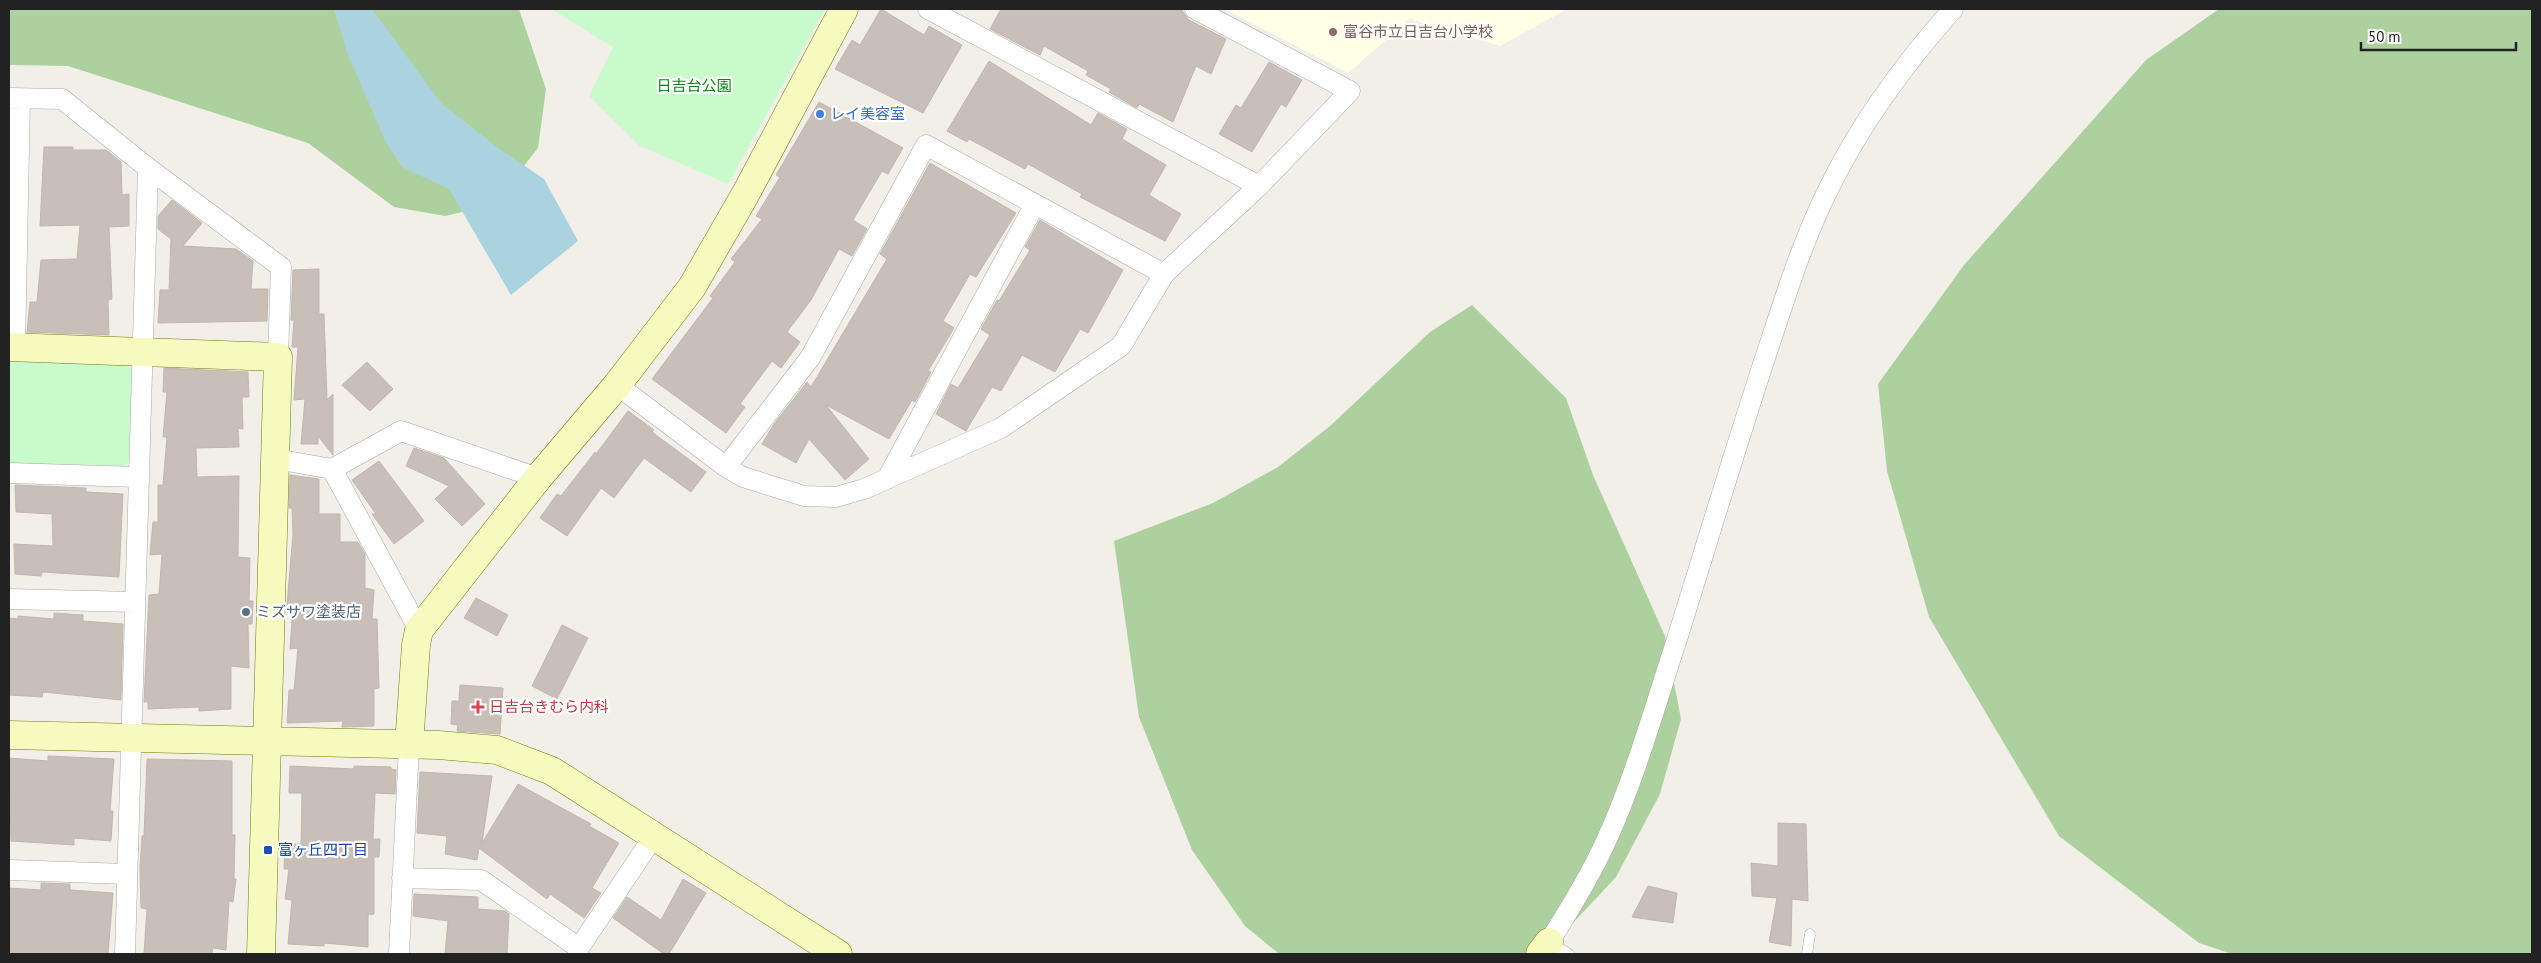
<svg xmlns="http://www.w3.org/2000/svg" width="2541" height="963" font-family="'PT Sans','Noto Sans JP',sans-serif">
  <rect width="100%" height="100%" fill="#f2efe9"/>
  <path fill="#ffffe5" d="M1225,9H1567L1500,46L1410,19L1348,73Z"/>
  <path fill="#add19e" d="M9,9H519L546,89L538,148L504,191L475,209L445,216L394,207L308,143L68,66L9,65Z
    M2219,9H2532V954H2232L2199,943L2059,836L1929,617L1887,471L1878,384L1964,265L2146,60Z
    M1472,305L1566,398L1593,475L1665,636L1681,719L1660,794L1616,877L1544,954H1279L1245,926L1192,850L1139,717L1114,541L1213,503L1278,467L1330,426L1430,332Z"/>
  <path fill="#c8facc" d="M551,9H825L728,184L640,146L589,96L613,47Z
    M9,358L126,362L134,373L131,462L120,467L9,464Z"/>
  <path fill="#aad3df" d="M334,9H372L441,103L494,145L544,179L578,241L511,295L449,189L402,167L385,140L348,55Z"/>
  <path fill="#c7bfb8" stroke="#c4b6ab" d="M881,9L924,35L929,26L962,45L923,113L835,69L852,40L860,45Z
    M1001,9H1181L1189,20L1226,39L1211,74L1196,66L1173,122L1139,104L1137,108L1109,92L1111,89L1086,75L1088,71L1044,46L1040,55L990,29Z
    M989,61L1091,125L1098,113L1127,129L1122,139L1166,165L1149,195L1181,214L1165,241L1080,197L1082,194L1028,164L1025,169L969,139L967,142L947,131Z
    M1269,62L1302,80L1286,107L1281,104L1252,152L1219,134L1236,105L1241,108Z
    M819,102L903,148L888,174L882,171L853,220L867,229L852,256L839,249L811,300L787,332L800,342L781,368L772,361L740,404L745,407L726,433L652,379L713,298L710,296L735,262L731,259L762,219L756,216L780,177L776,175Z
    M44,147H73V150H106L121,162L122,195L129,194V226L109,227L112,299L108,300L109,335L27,332L30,302H37L41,260L77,259L80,225L40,226Z
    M930,163L1016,213L976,277L970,274L943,321L954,328L928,371L931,372L915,402L912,400L889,439L826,405L869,459L845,480L809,439L796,463L762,444L774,424L807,382L811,387L887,259L880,254Z
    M172,200L202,223L183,246L236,249L253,261L251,289H268L267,321L158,323L160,290H169L171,239L158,229V216Z
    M1040,220L1123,270L1088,333L1080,329L1055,372L1022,355L1001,391L992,387L966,431L936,414L951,384L958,388L990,335L981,329L997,300L999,301L1030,250L1025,247Z
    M319,269V314H324L327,400L333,394V455L318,436V444H301L305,399L294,400L298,347H292L294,320H291L293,270Z
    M367,362L393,389L370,411L342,385Z
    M164,368L248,372L249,397H242L243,429L238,428L239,447L196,448L197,477L239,476L238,557L250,558L249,601H253L252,624H248L249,668L231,666V709L199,711V707L148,709V702H144L149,595L159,594L162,554L150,555L153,522H158V485H163L167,437H163L167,392H163Z
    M628,411L654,430L652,432L706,472L691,492L644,458L614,498L601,488L567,536L540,518L557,494L561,496L595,452L596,454Z
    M414,448L444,458L485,504L462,526L435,499L449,486L406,466Z
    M379,461L424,521L394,544L372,514H376L352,480Z
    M290,475L319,479V514H340V542H358L365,554V588L374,590L372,619H377L379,688L374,689V726L342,727L343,721L287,723L289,690H294L298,648L290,649L293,606L287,605L293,534L292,508H289Z
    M15,485L86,488V492L123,494L119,577L42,572L41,576L15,574L14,544L53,546L52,514L16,512Z
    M476,598L508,615L497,636L464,618Z
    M54,613L83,615V621L123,624L121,700L43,692L42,697L9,695V618L18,619V616L54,619Z
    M562,625L588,638L557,699L532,686Z
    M460,685L503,688L500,734L457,731L458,725L451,724L452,701H459Z
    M48,756L114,759L110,811H113L111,841L74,838V845L11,841L9,758L48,761Z
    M147,759L232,761V835H235L234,879H236L233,902L229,901L226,950L213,948L212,954H144L147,909L141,908L140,867L142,836H144Z
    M290,766L354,769V766L391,767V769L396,770L395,794L375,793L373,839H380L379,857H374V914L368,915V947L324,943V946L288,944L292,900L285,899L289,869H284L285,844H301L302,793H289Z
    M420,772L492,776L482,843L518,784L591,824L589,826L619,843L592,888L601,893L584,918L550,894L547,899L479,848L477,860L445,854L447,836L417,833Z
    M1778,823L1806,824L1808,901L1792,899L1791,946L1769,942L1777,898L1752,896L1751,863L1778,866Z
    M683,879L706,893L669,954H664L613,918L627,897L661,920Z
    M41,883L70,884V890L113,893L108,954H9V888L41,890Z
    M1648,886L1677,893L1673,923L1632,917Z
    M414,894L478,897V909L505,911L509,914L507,954H445L448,921L413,916Z"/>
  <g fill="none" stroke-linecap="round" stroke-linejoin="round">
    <defs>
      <path id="lane" d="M1549,942L1569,954
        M1807,954L1810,934"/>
      <path id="street" d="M928,9L1259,186
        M9,98L62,99L148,168L281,267L278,357
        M15,348L20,99
        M617,385L726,467L743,477L804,496L836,497L864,489L1001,428L1121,346L1164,274L1259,186L1350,91L1195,9
        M276,459L332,469L401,431L538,478
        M726,467L810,358L926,145L1164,274
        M332,469L419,630
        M9,473L138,477
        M887,479L1035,204
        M9,599L134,602
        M9,870L127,874
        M402,878L481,880L579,948
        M1549,942C1570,909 1591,875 1607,839C1636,775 1655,706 1677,639C1708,540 1738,439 1771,340C1788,288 1805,235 1830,186C1862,121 1905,63 1953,9
        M125,954L148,168
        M399,954L409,745
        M578,954L579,948L654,836"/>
      <path id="secondary" d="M9,347L278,357L261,954
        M9,735L438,745L497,750L552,771L838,954
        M409,745L416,645L419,630L538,478L617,385L692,287L745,195L844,9
        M1540,954L1549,942"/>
    </defs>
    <use href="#lane" stroke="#a9a9a9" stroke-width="11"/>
    <use href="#street" stroke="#a9a9a9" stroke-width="21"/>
    <use href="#secondary" stroke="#707d05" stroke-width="29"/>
    <use href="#lane" stroke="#fff" stroke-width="10"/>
    <use href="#street" stroke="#fff" stroke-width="20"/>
    <use href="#secondary" stroke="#f7fabf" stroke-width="28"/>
  </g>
  <circle fill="#8d6e63" stroke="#fff" stroke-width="2" cx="1333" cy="32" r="5"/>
  <circle fill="#3f7fe0" stroke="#fff" stroke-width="2" cx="820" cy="114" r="5"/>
  <circle fill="#5c6f8a" stroke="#fff" stroke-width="2" cx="246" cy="612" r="5"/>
  <path fill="#e0444e" stroke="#fff" stroke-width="2" d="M475.5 699.5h5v5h5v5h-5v5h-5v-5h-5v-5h5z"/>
  <rect fill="#1a4fb4" stroke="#fff" stroke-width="2" x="263" y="845" width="10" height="10" rx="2.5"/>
  <g text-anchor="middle" stroke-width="4.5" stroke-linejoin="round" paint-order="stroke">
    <g font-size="15" fill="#785e54" stroke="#fff" text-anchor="start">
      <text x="1343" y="37">富谷市立日吉台小学校</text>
    </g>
    <g font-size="15" fill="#0c8416" stroke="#fff">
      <text x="694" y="91">日吉台公園</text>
    </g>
    <g font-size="15" fill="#366cbe" stroke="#fff" text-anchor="start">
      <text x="830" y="119">レイ美容室</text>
    </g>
    <g font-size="15" fill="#4e5e75" stroke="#fff" text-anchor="start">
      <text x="256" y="617">ミズサワ塗装店</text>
    </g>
    <g font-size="15" fill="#be3a42" stroke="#fff" text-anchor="start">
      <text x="489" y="712">日吉台きむら内科</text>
    </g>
    <g font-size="15" fill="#164399" stroke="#fff" text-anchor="start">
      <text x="278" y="855">富ヶ丘四丁目</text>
    </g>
  </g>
  <rect width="2541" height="963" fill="none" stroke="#222222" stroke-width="20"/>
  <path d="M2361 42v8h155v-8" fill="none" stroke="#222222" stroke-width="2.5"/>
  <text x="2368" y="42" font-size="15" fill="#222222" stroke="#ffffff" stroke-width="4" paint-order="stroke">50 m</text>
</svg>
